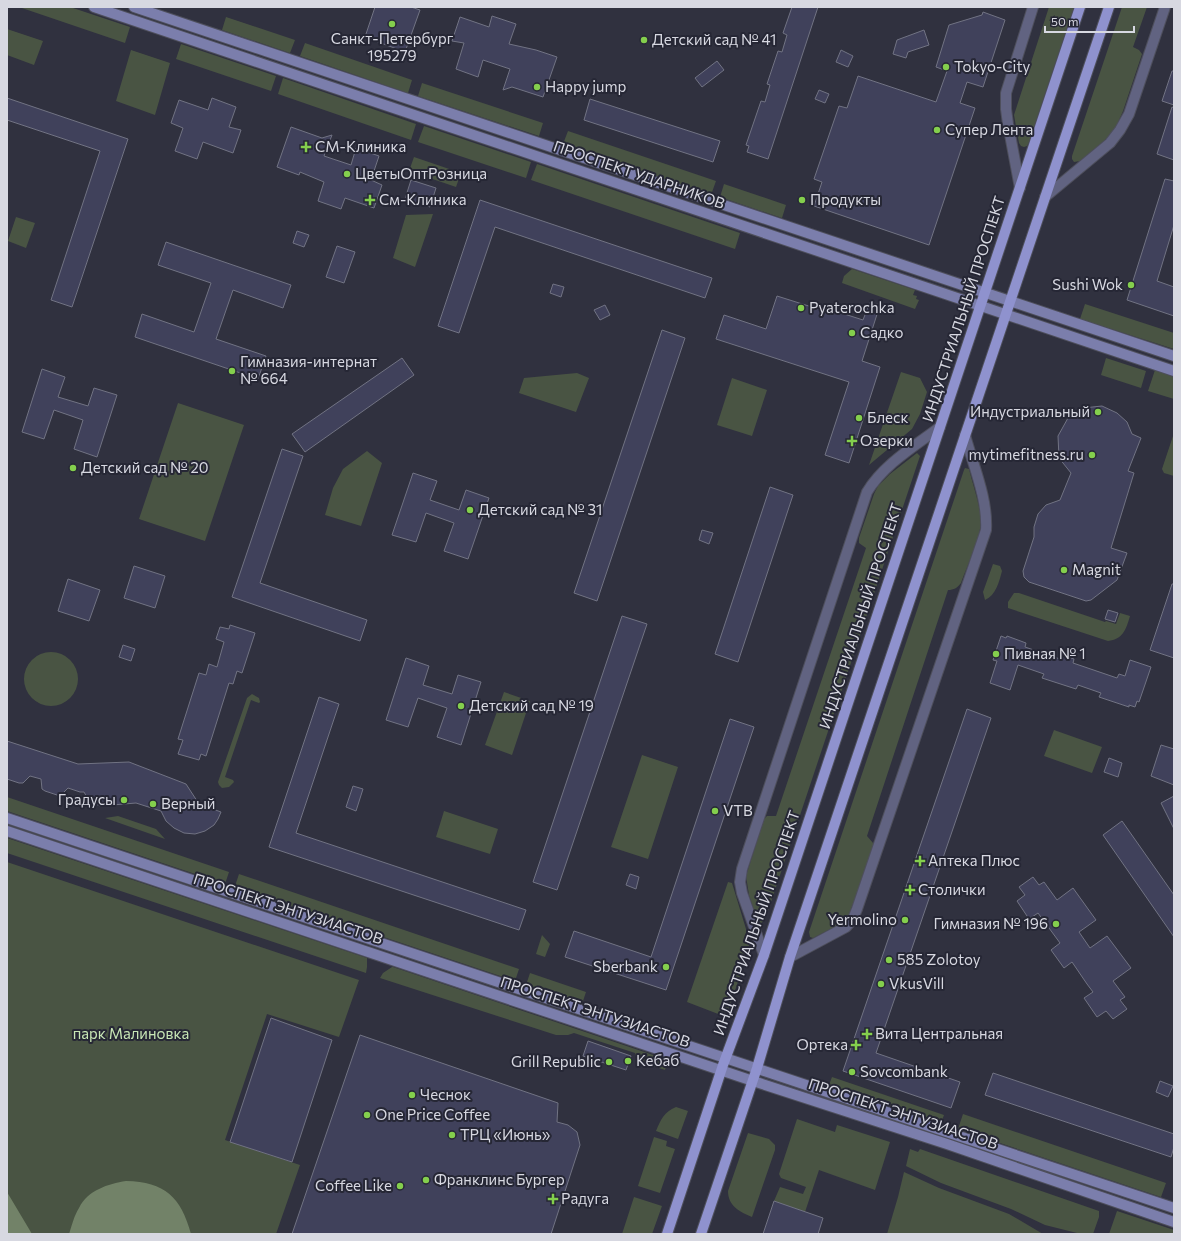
<svg xmlns="http://www.w3.org/2000/svg" width="1181" height="1241" font-family="Commissioner,sans-serif">
  <rect width="100%" height="100%" fill="#30313f"/>
  <path fill="#495443" d="M19,7H70L130,27L125,43Z
    M1049,7H1074L1029,142L1027,146L1024,147L1021,146L1019,143L1014,115Z
    M1122,7H1147L1133,47L1139,50L1142,54L1123,111L1116,127L1105,140L1080,161L1074,162L1072,159V156Z
    M226,17L295,40L290,53L222,30Z
    M7,29L43,41L34,65L7,55Z
    M305,43L412,80L408,93L300,56Z
    M181,44L276,76L271,91L176,59Z
    M131,50L170,63L155,115L116,101Z
    M283,78L416,124L411,140L278,94Z
    M422,83L543,123L539,136L418,96Z
    M424,126L531,162L526,178L418,142Z
    M568,131L716,181L711,195L563,144Z
    M414,157L461,173L456,187L409,171Z
    M537,164L740,233L735,249L531,180Z
    M724,184L786,205L782,218L720,197Z
    M433,214L415,267L393,258L406,215Z
    M16,217L35,223L26,248L8,241Z
    M852,269L915,290L913,295L917,296L916,299L919,300L915,309L842,283L844,276Z
    M1085,304L1174,333V349L1080,319Z
    M1106,358L1146,371L1141,388L1101,375Z
    M1155,370L1174,377V399L1148,391Z
    M901,372L920,378L927,392L920,414L912,429L869,465Z
    M577,373L589,378L576,412L519,393L524,378Z
    M732,378L767,390L752,436L717,425Z
    M178,403L244,425L205,541L139,519Z
    M1174,433V476L1164,473L1162,469Z
    M367,451L382,463L361,526L325,515L333,488L343,469Z
    M917,453L920,456L765,920L761,923L757,919L749,895L746,876L764,819L767,816H776L866,548L859,543V538L874,494L878,486L890,474Z
    M965,468L969,469C973,485 979,502 981,518C982,535 967,566 961,583C957,588 954,590 948,590L867,836L873,843V848L849,915L844,922L813,938L810,937L809,932L964,470Z
    M993,564L1000,566L1002,571C999,582 996,595 985,600L983,592Z
    M1014,593H1019L1105,622L1106,621L1116,624L1120,613L1130,616C1126,630 1123,639 1108,641L1008,608V602Z
    M24 679a27 27 0 1 1 54 0a27 27 0 1 1-54 0Z
    M504,692L530,701L512,755L485,745Z
    M252,694L259,698L260,702L259,703L251,700L225,777L233,780L234,782L229,787L222,788L219,785L218,782L247,698Z
    M1054,730L1102,747L1092,773L1044,756Z
    M642,755L678,767L648,859L611,847Z
    M7,797L229,872L225,884L7,811Z
    M444,811L498,829L490,854L436,837Z
    M118,816L156,829L165,839L105,818Z
    M7,838L367,958V967L366,973L7,853Z
    M7,862L359,980L339,1037L267,1014L225,1140L300,1165L276,1234H7Z
    M239,874L519,969L515,981L237,888L236,883Z
    M728,882L732,883L746,929L749,945L746,958L726,1017L687,1002Z
    M542,935L550,944L545,957L536,954Z
    M392,967H393L668,1060L665,1070L637,1061L635,1053L574,1033L568,1035H556L380,978L383,973Z
    M530,973L586,992L582,1004L526,985Z
    M832,1077L944,1115L941,1123L829,1085Z
    M676,1107L688,1111L678,1139L656,1131C661,1119 664,1112 676,1107Z
    M963,1114L1166,1183L1161,1197L958,1129Z
    M797,1119L835,1132L837,1125L890,1142L875,1190L819,1170L805,1212L774,1201L780,1187L803,1194L806,1187L781,1178L779,1174Z
    M748,1133L769,1139L775,1145V1150L752,1217C740,1212 728,1206 728,1191Z
    M654,1137L667,1141L666,1146L675,1149L660,1193L638,1186Z
    M910,1149L918,1152L920,1149L1099,1211V1217L1093,1234H1081L1045,1225L1011,1209L941,1183L906,1166Z
    M904,1172L939,1188L1009,1214L1043,1234H887L898,1197Z
    M634,1197L662,1206L652,1234H622Z
    M1117,1211L1174,1230V1234H1109Z"/>
  <path fill="#728268" d="M126,1181C165,1182 181,1197 191,1234H69C72,1225 74,1216 79,1208C88,1190 108,1184 126,1181Z
    M7,1192L32,1234H7Z"/>
  <path fill="#40415b" stroke="#717383" d="M375,7H411L420,10L405,52L365,37Z
    M792,7H818L768,159L747,152L749,146L746,145L761,101L765,102L770,85L767,84L778,51L782,52L787,35L783,33Z
    M983,12L1005,20L983,87L967,82L960,103L975,108L929,245L814,206L822,182L814,179L839,106L847,108L858,76L936,102L947,71L936,67L949,25L982,15Z
    M492,16L516,24L509,44L536,50L557,57L543,97L512,87L503,90L510,69L483,60L478,77L456,69L464,43L452,41L460,17L489,27Z
    M924,30L929,45L908,52L906,58L893,54L897,40Z
    M841,50L853,56L848,67L836,62Z
    M717,61L724,70L702,87L695,78Z
    M1172,71H1174V105L1162,101Z
    M819,90L829,94L825,103L815,99Z
    M7,98L128,139L72,307L51,300L100,151L7,120Z
    M212,98L236,107L229,127L241,130L233,153L203,142L197,159L175,151L183,128L171,123L179,100L208,110Z
    M590,99L720,141L713,162L584,120Z
    M1172,107L1174,108V160L1157,154Z
    M291,127L322,138L332,135L324,156L351,165L356,148L379,156L371,180L382,185L374,208L345,198L341,209L318,201L324,182L300,172L299,175L277,167Z
    M1165,179L1174,181V225L1157,281L1174,287V316L1127,300Z
    M411,180L436,188L430,207L405,199Z
    M480,200L712,278L705,298L495,227L459,333L438,326Z
    M297,231L309,235L304,247L293,243Z
    M166,242L291,285L283,308L233,290L216,339L266,356L258,379L135,337L142,314L194,332L211,283L158,265Z
    M337,246L355,252L344,283L326,277Z
    M553,284L564,287L561,297L550,293Z
    M777,296L834,314L835,311L863,320L870,302L880,305L862,361L880,367L849,463L825,455L849,382L716,339L724,315L766,329Z
    M605,305L610,315L600,320L594,310Z
    M662,330L685,338L597,601L574,593Z
    M402,358L414,375L305,452L292,434Z
    M42,369L65,377L58,397L88,406L94,388L117,395L97,457L74,449L83,420L54,410L44,439L22,432Z
    M1102,406L1117,413L1127,422L1132,434L1141,438L1128,471L1134,473L1111,548L1127,553L1117,580L1091,600L1086,601L1029,582L1024,577L1023,571L1034,537V527L1038,514L1046,505L1060,500L1071,473L1059,458L1058,436L1068,418L1083,408Z
    M282,449L303,456L260,583L367,620L360,641L232,597Z
    M413,473L437,481L430,500L459,510L466,490L489,498L468,559L444,551L454,523L426,513L416,542L392,535Z
    M770,487L793,495L738,662L715,654Z
    M702,530L713,533L709,544L699,540Z
    M134,566L165,576L155,608L124,598Z
    M68,579L100,590L89,621L58,611Z
    M1172,584H1174V658L1150,650Z
    M1108,610L1118,613L1115,622L1105,619Z
    M622,616L647,624L557,890L533,882Z
    M230,625L255,633L242,673L237,671L233,684L229,683L206,756L201,754L199,760L178,754L183,740L178,739L199,673L206,675L209,664L217,667L224,642L216,639L220,627L229,629Z
    M1001,636L1006,638L1007,636L1026,643L1025,647L1060,659L1062,655L1074,659L1073,663L1117,678L1119,674L1125,676L1130,660L1151,667L1139,702L1137,701L1135,707L1129,705V707L1099,697L1101,693L1078,685L1076,689L1042,678L1044,674L1018,665L1010,690L990,683L997,661L993,660Z
    M123,645L135,649L131,661L119,657Z
    M406,658L429,666L423,685L452,694L458,675L481,682L461,745L437,737L447,708L418,698L408,727L386,720Z
    M319,697L339,704L296,833L526,910L519,930L269,847Z
    M967,709L991,718L876,1053L960,1082L951,1108L843,1071Z
    M730,719L754,727L666,990L565,957L574,931L651,957Z
    M7,741L78,764L129,762L186,784L199,804L221,812L218,819L214,825L205,831L195,834L184,833L174,828L166,821L161,811L136,803L100,806L89,801L84,792H80L68,788L61,795H57L45,791L42,789L41,779L30,776L23,783H19L7,779Z
    M1161,745L1174,749V785L1151,776Z
    M1109,758L1122,763L1118,777L1104,772Z
    M353,786L363,789L356,811L346,807Z
    M1174,796V829L1161,803Z
    M1122,821L1174,895V937L1103,835Z
    M630,874L639,877L636,889L626,885Z
    M1033,877L1039,885L1044,882L1057,900L1073,888L1096,920L1079,932L1090,948L1107,936L1131,968L1113,981L1125,997L1120,1000L1127,1009L1113,1019L1106,1011L1097,1017L1084,998L1093,992L1087,984L1072,962L1064,968L1051,950L1060,943L1038,913L1029,919L1017,901L1025,895L1019,887Z
    M271,1018L332,1040L292,1162L230,1142Z
    M360,1035L558,1103L557,1122L568,1125L577,1132L580,1145L551,1234H292Z
    M588,1041L631,1056L626,1070L583,1056Z
    M993,1073L1174,1134V1147L1171,1157L985,1095Z
    M1160,1081L1173,1086L1168,1097L1156,1092Z
    M774,1201L823,1218L818,1234H763Z"/>
  <g fill="none" stroke-linecap="round" stroke-linejoin="round">
    <defs>
      <path id="street" d="M1020,188L1008,124L1006,109V93L1033,7
        M1045,197L1110,143L1120,130L1129,114L1165,7
        M764,955L742,893L740,882L742,869L867,492C884,464 915,446 940,427
        M790,957L846,927L853,919L857,909L986,530C988,499 973,465 965,435"/>
      <path id="secondary" d="M94,7L1174,371
        M134,7L1174,356
        M7,818L1174,1208
        M7,831L753,1081L947,1144L1174,1222"/>
      <path id="primary" d="M667,1234L723,1065L764,955L1080,7
        M701,1234L757,1068L790,957L1109,7"/>
    </defs>
    <use href="#street" stroke="#4e4f5c" stroke-width="12"/>
    <use href="#secondary" stroke="#4e4f5c" stroke-width="12"/>
    <use href="#primary" stroke="#4e4f5c" stroke-width="12"/>
    <use href="#street" stroke="#616381" stroke-width="10"/>
    <use href="#secondary" stroke="#7b7eac" stroke-width="10"/>
    <use href="#primary" stroke="#8f92ce" stroke-width="10"/>
  </g>
  <g fill="#84cf4d" stroke="#262735" stroke-width="1.5">
    <circle cx="392" cy="24" r="4"/>
    <circle cx="644" cy="40" r="4"/>
    <circle cx="946" cy="67" r="4"/>
    <circle cx="537" cy="87" r="4"/>
    <circle cx="937" cy="130" r="4"/>
    <path d="M304 141h4v4h4v4h-4v4h-4v-4h-4v-4h4z"/>
    <circle cx="347" cy="174" r="4"/>
    <path d="M368 194h4v4h4v4h-4v4h-4v-4h-4v-4h4z"/>
    <circle cx="802" cy="200" r="4"/>
    <circle cx="1131" cy="285" r="4"/>
    <circle cx="801" cy="308" r="4"/>
    <circle cx="852" cy="333" r="4"/>
    <circle cx="232" cy="371" r="4"/>
    <circle cx="1098" cy="412" r="4"/>
    <circle cx="859" cy="418" r="4"/>
    <path d="M850 435h4v4h4v4h-4v4h-4v-4h-4v-4h4z"/>
    <circle cx="1092" cy="455" r="4"/>
    <circle cx="73" cy="468" r="4"/>
    <circle cx="470" cy="510" r="4"/>
    <circle cx="1064" cy="570" r="4"/>
    <circle cx="996" cy="654" r="4"/>
    <circle cx="461" cy="706" r="4"/>
    <circle cx="124" cy="800" r="4"/>
    <circle cx="153" cy="804" r="4"/>
    <circle cx="715" cy="811" r="4"/>
    <path d="M918 855h4v4h4v4h-4v4h-4v-4h-4v-4h4z"/>
    <path d="M908 884h4v4h4v4h-4v4h-4v-4h-4v-4h4z"/>
    <circle cx="905" cy="920" r="4"/>
    <circle cx="1056" cy="924" r="4"/>
    <circle cx="889" cy="960" r="4"/>
    <circle cx="666" cy="967" r="4"/>
    <circle cx="881" cy="984" r="4"/>
    <path d="M865 1028h4v4h4v4h-4v4h-4v-4h-4v-4h4z"/>
    <path d="M854 1039h4v4h4v4h-4v4h-4v-4h-4v-4h4z"/>
    <circle cx="628" cy="1061" r="4"/>
    <circle cx="609" cy="1062" r="4"/>
    <circle cx="852" cy="1072" r="4"/>
    <circle cx="412" cy="1095" r="4"/>
    <circle cx="367" cy="1115" r="4"/>
    <circle cx="452" cy="1135" r="4"/>
    <circle cx="426" cy="1180" r="4"/>
    <circle cx="400" cy="1186" r="4"/>
    <path d="M551 1193h4v4h4v4h-4v4h-4v-4h-4v-4h4z"/>
  </g>
  <g text-anchor="middle" stroke-width="4" stroke-linejoin="round" paint-order="stroke">
    <g font-size="15" fill="#d7d8e1" stroke="#262735" text-anchor="start">
      <text x="392" y="44" text-anchor="middle">Санкт-Петербург<tspan x="392" dy="17">195279</tspan></text>
      <text x="652" y="45">Детский сад № 41</text>
      <text x="954" y="72">Tokyo-City</text>
      <text x="545" y="92">Happy jump</text>
      <text x="945" y="135">Супер Лента</text>
      <text x="315" y="152">СМ-Клиника</text>
      <text x="355" y="179">ЦветыОптРозница</text>
      <text x="379" y="205">См-Клиника</text>
      <text x="810" y="205">Продукты</text>
      <text x="1123" y="290" text-anchor="end">Sushi Wok</text>
      <text x="809" y="313">Pyaterochka</text>
      <text x="860" y="338">Садко</text>
      <text x="240" y="367">Гимназия-интернат<tspan x="240" dy="17">№ 664</tspan></text>
      <text x="1090" y="417" text-anchor="end">Индустриальный</text>
      <text x="867" y="423">Блеск</text>
      <text x="860" y="446">Озерки</text>
      <text x="1084" y="460" text-anchor="end">mytimefitness.ru</text>
      <text x="81" y="473">Детский сад № 20</text>
      <text x="478" y="515">Детский сад № 31</text>
      <text x="1072" y="575">Magnit</text>
      <text x="1004" y="659">Пивная № 1</text>
      <text x="469" y="711">Детский сад № 19</text>
      <text x="116" y="805" text-anchor="end">Градусы</text>
      <text x="161" y="809">Верный</text>
      <text x="723" y="816">VTB</text>
      <text x="928" y="866">Аптека Плюс</text>
      <text x="918" y="895">Столички</text>
      <text x="897" y="925" text-anchor="end">Yermolino</text>
      <text x="1048" y="929" text-anchor="end">Гимназия № 196</text>
      <text x="897" y="965">585 Zolotoy</text>
      <text x="658" y="972" text-anchor="end">Sberbank</text>
      <text x="889" y="989">VkusVill</text>
      <text x="875" y="1039">Вита Центральная</text>
      <text x="848" y="1050" text-anchor="end">Ортека</text>
      <text x="636" y="1066">Кебаб</text>
      <text x="601" y="1067" text-anchor="end">Grill Republic</text>
      <text x="860" y="1077">Sovcombank</text>
      <text x="420" y="1100">Чеснок</text>
      <text x="375" y="1120">One Price Coffee</text>
      <text x="460" y="1140">ТРЦ «Июнь»</text>
      <text x="434" y="1185">Франклинс Бургер</text>
      <text x="392" y="1191" text-anchor="end">Coffee Like</text>
      <text x="561" y="1204">Радуга</text>
    </g>
    <g font-size="15" fill="#d7d8e1" stroke="#262735">
      <text transform="translate(639 175) rotate(19)" y="5">ПРОСПЕКТ УДАРНИКОВ</text>
      <text transform="translate(964 309) rotate(-72)" y="5">ИНДУСТРИАЛЬНЫЙ ПРОСПЕКТ</text>
      <text transform="translate(861 616) rotate(-72)" y="5">ИНДУСТРИАЛЬНЫЙ ПРОСПЕКТ</text>
      <text transform="translate(288 909) rotate(18)" y="5">ПРОСПЕКТ ЭНТУЗИАСТОВ</text>
      <text transform="translate(757 923) rotate(-71)" y="5">ИНДУСТРИАЛЬНЫЙ ПРОСПЕКТ</text>
      <text transform="translate(595 1012) rotate(18)" y="5">ПРОСПЕКТ ЭНТУЗИАСТОВ</text>
      <text transform="translate(903 1114) rotate(18)" y="5">ПРОСПЕКТ ЭНТУЗИАСТОВ</text>
    </g>
    <g font-size="15" fill="#c7e6b5" stroke="#262735">
      <text x="131" y="1039">парк Малиновка</text>
    </g>
  </g>
  <rect width="1181" height="1241" fill="none" stroke="#d7d8e1" stroke-width="16"/>
  <path d="M1045 26v6h89v-6" fill="none" stroke="#d7d8e1" stroke-width="2"/>
  <text x="1051" y="26" font-size="12" fill="#d7d8e1" stroke="#262735" stroke-width="3" paint-order="stroke">50 m</text>
</svg>
